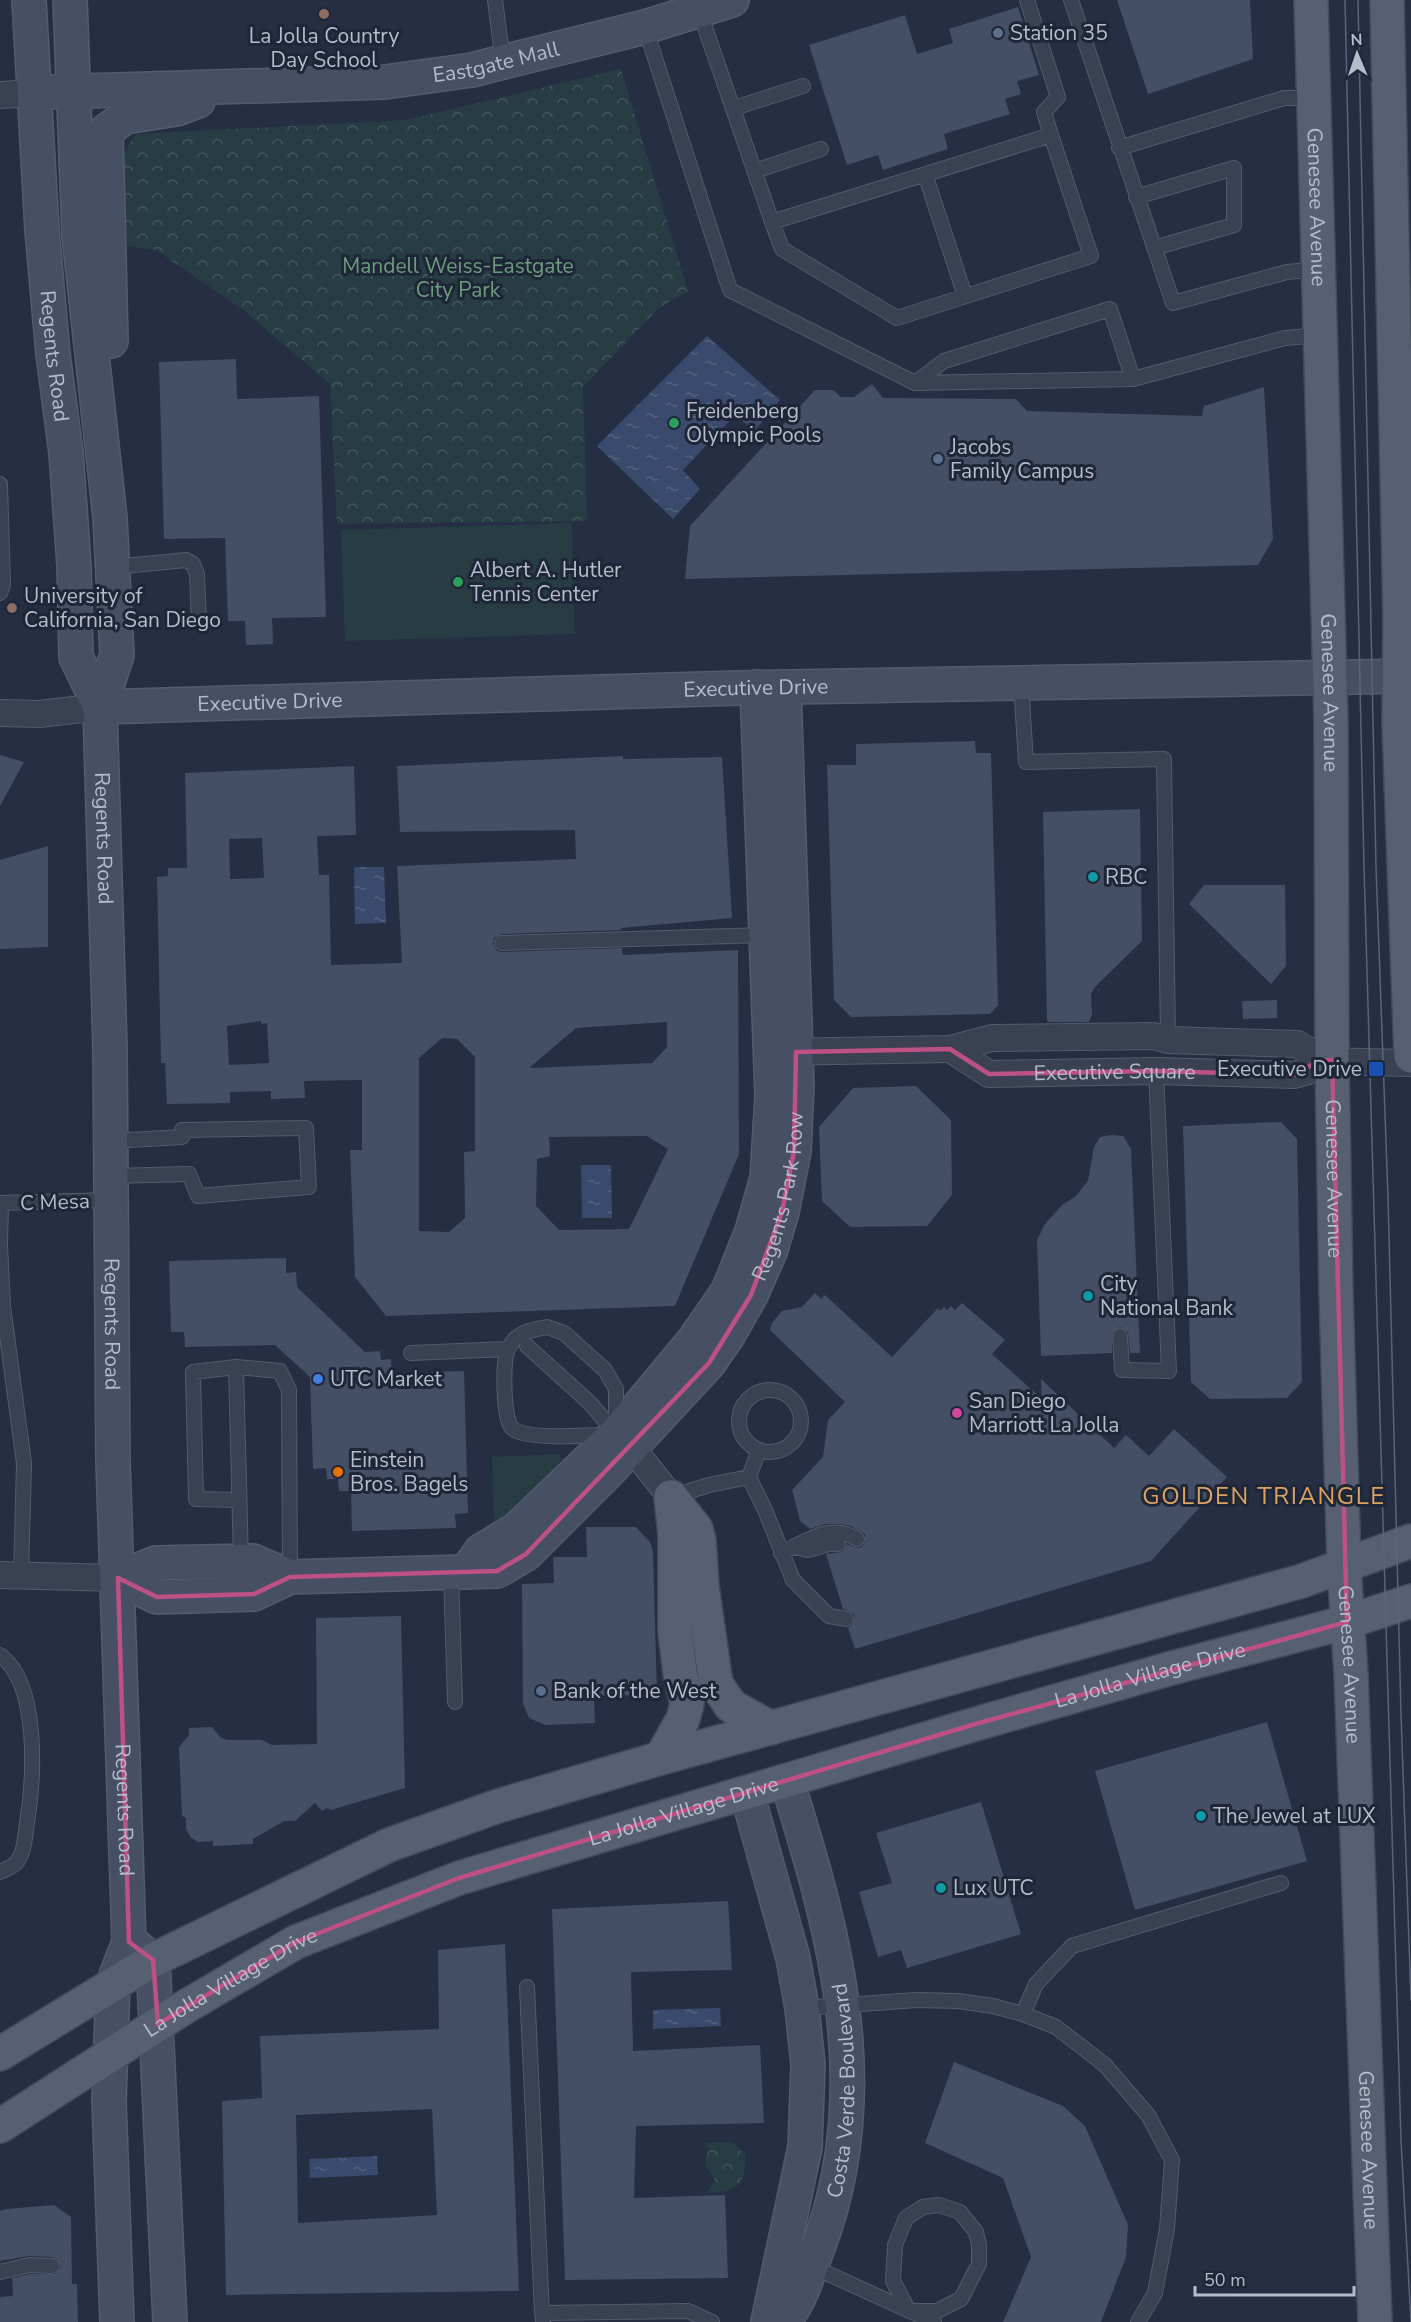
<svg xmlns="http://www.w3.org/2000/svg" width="1411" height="2322" font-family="'Nunito Sans',sans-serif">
  <defs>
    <pattern id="park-crowns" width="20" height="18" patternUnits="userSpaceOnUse" patternTransform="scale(1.5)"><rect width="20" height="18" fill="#273d43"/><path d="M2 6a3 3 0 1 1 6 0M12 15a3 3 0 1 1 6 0" fill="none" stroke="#44575d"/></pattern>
    <pattern id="water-ripples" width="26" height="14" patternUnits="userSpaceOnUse" patternTransform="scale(1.5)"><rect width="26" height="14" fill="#3a4a6c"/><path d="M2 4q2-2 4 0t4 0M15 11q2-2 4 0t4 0" fill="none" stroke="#546280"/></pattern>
  </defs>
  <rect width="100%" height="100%" fill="#252e43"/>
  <path fill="#273d43" d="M572,523L575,634L345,641L341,530Z
    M558,1454L561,1458L560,1462L501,1524L494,1522L492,1457Z"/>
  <path fill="url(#park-crowns)" d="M621,69L688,291L658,309L583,387L587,521L337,524L330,384L242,309L156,250L121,245L120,159L136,134L406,120Z
    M729,2142L734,2143L745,2155C746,2188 736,2191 706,2193L715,2182C710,2163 699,2174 709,2148L705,2143Z"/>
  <path fill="url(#water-ripples)" d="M707,336L780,400L755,431L735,415L683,470L700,489L673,519L597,446Z
    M354,867H384L386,923L355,924Z
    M611,1165L612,1218H582L581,1165Z
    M720,2008L721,2026L653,2029V2010Z
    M377,2156L378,2175L310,2178L309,2159Z"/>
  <path fill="#444e65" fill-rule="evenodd" d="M1117,0H1250L1253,59L1148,94Z
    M1018,7L1039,75L1017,81L1021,94L1005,99L1010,114L944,134L948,149L883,170L878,155L847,165L809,45L905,15L917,54L953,43L949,29Z
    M236,359L237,399L319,396L326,617L272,618L273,644L246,645L245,621H228L225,538L164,539L159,362Z
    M872,384L883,398L1016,399L1027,411L1202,416L1204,406L1264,387L1273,539L1258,565L685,579L690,526L815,390H833L841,397H854Z
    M975,741L976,753H991L998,1005L990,1014L851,1017L834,1000L827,765H856V744Z
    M0,755L24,762L0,806Z
    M623,756V759L722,757L732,918L621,928V930L502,934L494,938L493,944L497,951L502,952L622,948L623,955L738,950L739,1154L675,1306L386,1316L355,1277L350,1150H362V1080L304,1081L305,1098L271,1099V1091L230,1092V1103L167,1104L165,1063H161L157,877L168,876V868H187L185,773L354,766L356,835L317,836L319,875H329L331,965L402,963L397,866L576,859L575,830L400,832L397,766ZM262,838L264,878L230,879L229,839ZM261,1021V1024L267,1023L269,1063L229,1065L227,1026ZM667,1022V1047L652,1063L529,1068L576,1028ZM442,1038L457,1039L475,1057V1151L464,1152L465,1218L449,1232L419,1231V1058ZM647,1136L668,1149L629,1229L559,1230L536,1206L537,1159L550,1156L549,1137Z
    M1140,809L1142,941L1095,987L1091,994L1092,1015L1089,1022H1049L1047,1020L1043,812Z
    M48,846V947L0,949V860Z
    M1204,885H1285L1286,966L1271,984L1189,904Z
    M1277,1000V1018L1243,1019L1242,1001Z
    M916,1086L951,1120L952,1195L927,1226L850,1227L822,1201L819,1127L853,1088Z
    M1281,1122L1297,1139L1302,1382L1287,1398L1210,1399L1191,1382L1183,1126Z
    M1111,1135L1123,1136L1131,1149L1140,1353H1130L1128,1332L1120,1327L1112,1333V1353L1041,1356L1037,1240L1045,1224L1062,1205L1076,1196L1088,1181L1094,1147L1100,1137Z
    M286,1258V1273L296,1272L297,1287L365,1352L380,1351L381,1360L391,1359L392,1373L464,1371L468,1513L455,1514L456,1528L352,1531L351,1491H339L338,1479H327L326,1468L313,1469L310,1377L275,1345L185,1347L184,1332H171L169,1261Z
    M815,1293L821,1299L825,1295L892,1357L938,1308L940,1311L944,1307L947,1310L951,1306L955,1310L962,1303L1005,1340L992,1354L1042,1399L1041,1379L1114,1448L1126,1435L1149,1456L1174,1429L1227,1477L1151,1561L855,1649L848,1628L853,1624L855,1616L851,1612L843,1609L826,1554L842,1552L847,1544L857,1548L862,1547L865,1542V1534L851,1526L839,1524H826L810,1529L800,1521L792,1490L823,1457L828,1420L845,1402L770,1330L772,1323L782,1311L802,1307Z
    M586,1527H636L650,1542L653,1552L657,1695L594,1696L595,1723L545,1725L529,1718L523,1704L522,1584L554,1583L553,1557H587Z
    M401,1616L405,1788L331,1810L327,1808L322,1811L315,1803L295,1821H284L253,1839V1844L213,1846V1841L198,1842L190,1837L186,1829V1818L182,1816L179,1747L189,1735V1728L212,1727L221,1738L228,1740H262L272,1745L317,1744L316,1618Z
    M1267,1722L1307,1861L1135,1910L1095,1771Z
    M981,1802L1021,1934L907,1968L901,1950L878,1957L859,1892L892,1883L876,1833Z
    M728,1901L732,1970L631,1972L633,2051L760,2045L764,2123L636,2126L634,2198L725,2195L728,2278L565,2280L552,1909Z
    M505,1944L519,2291L226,2295L222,2101L262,2098L260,2036L439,2029L438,1950ZM432,2109L437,2215L298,2223L296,2115Z
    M954,2062L1063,2106L1085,2126L1128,2225L1126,2257L1101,2322H1003L1031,2257L1003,2178L925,2143Z
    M54,2205L71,2217L72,2284H77L78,2322H0V2297L13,2296L12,2278L30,2274H56L61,2266L57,2259L52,2257L29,2256L0,2261V2211L6,2209Z"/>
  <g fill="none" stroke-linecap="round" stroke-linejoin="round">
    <defs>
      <path id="lane" d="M495,0L503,62
        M1027,0L1058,97L1044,112L1051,135
        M1071,0L1173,303L1287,272L1319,269
        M699,10L772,222L1051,135L1091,256L897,318L782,249L772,222
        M645,27L730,290L915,383L1133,379L1285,338L1321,335
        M734,108L803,86
        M1119,148L1284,98H1314
        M755,171L821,149
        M925,174L965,296
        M1136,197L1234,168V225L1154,248
        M915,383L944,361L1110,309L1133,379
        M0,484L3,585L0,593
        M113,567L186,560L193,564L197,574L199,621
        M1021,684L1026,762L1164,759L1168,1040
        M502,943L767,935
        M111,1176L189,1174L198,1196L309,1187L306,1128L182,1130V1137L111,1141
        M0,1203L110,1200
        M1,1203L0,1244L3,1306L24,1463L21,1575
        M547,1327L564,1333L605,1370L616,1389V1434C596,1435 526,1441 512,1428C503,1419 503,1365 507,1352C508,1348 511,1344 514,1340C523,1331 536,1329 547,1327Z
        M1120,1336L1122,1370L1169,1371L1156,1071
        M527,1346L590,1403L616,1434
        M411,1353L508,1349
        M236,1367L193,1372L196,1499L239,1500
        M739 1421a31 31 0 1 1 62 0a31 31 0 1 1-62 0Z
        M749,1477L759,1450
        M671,1497L709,1485L749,1477L765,1510L793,1580L829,1616L846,1619
        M794,1547L808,1550L832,1543L838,1544
        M781,1553C805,1542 831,1522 857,1539
        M241,1561L236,1367L280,1371L289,1390L290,1576
        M451,1573L455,1702
        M0,1655C40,1684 34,1779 27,1823C25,1835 25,1853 16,1863C13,1867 5,1869 0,1872
        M527,1987L542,2313
        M802,2008L917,2000L958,2001L993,2006L1023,2014L1056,2027L1105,2065L1148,2115L1172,2160L1167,2229L1155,2293L1138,2322
        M1023,2014L1036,1984L1072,1946L1281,1883
        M939,2205L960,2212L976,2232L979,2245V2264L961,2299L937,2311H909L893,2281L895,2245L906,2218L923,2207Z
        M811,2266L934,2322
        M0,2272L29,2265L52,2266
        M543,2320L542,2313L688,2311L712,2322"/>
      <g id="street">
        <path d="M0,95L33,93"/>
        <path d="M0,713L39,714L100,707"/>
        <path id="s1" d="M950,1049L989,1074L1156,1071L1294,1075L1308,1071L1318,1061L1411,1063"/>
        <path d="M778,1052L950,1049L992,1038L1153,1036L1168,1040L1297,1044L1307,1050L1318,1061"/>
        <path d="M619,1436L643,1462L671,1497"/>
        <path d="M0,1575L118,1578"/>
      </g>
      <g id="secondary">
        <path id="s2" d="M29,0L42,230L53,354L66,453L74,565L76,657L100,707"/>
        <path id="s3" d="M70,0L79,236L110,518L117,655L100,707L110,1048L113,1461L129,1942L113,1983L109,2101L117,2322"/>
        <path id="s4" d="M51,92L385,82L472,70L503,62L645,27L732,0"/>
        <path d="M111,341L106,131L125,117L176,109L198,101"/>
        <path id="s5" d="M100,707L739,688L1411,676"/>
        <path d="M466,1572L481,1551L516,1530L616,1434L694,1340L728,1291L752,1231L767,1178L772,1096L757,687"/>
        <path id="s6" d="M118,1578L156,1563L253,1561L290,1577L497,1571L526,1554L609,1471L709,1363L729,1334L751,1295L770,1252L782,1212L794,1151L797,1086L784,687"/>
        <path d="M118,1578L157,1597L254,1594L290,1577"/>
        <path d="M747,1793L793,1958L802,2008L808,2064L805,2147L768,2322"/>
        <path d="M133,1944L153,1960L170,2322"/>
        <path id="s7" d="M783,2322C800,2303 807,2277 816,2253C879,2093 836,1938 787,1781"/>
      </g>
      <g id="primary">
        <path id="s8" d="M1311,0L1331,722L1332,1060L1336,1293L1344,1565L1351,1674L1375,2322"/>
        <path d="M1387,0L1400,617L1399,723L1411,1056"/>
        <path d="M671,1497L696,1529L699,1540L702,1586L716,1684L731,1706L771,1728"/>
        <path d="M661,1758L683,1719L687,1704L680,1673L675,1632V1535L671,1497"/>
        <path d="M0,2054L153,1960L389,1845L498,1806L661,1758L1302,1581L1411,1541"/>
        <path id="s9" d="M0,2126L185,2007L296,1942L459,1878L979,1723L1172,1668L1347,1622L1411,1601"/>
      </g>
    </defs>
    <use href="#lane" stroke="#545c6c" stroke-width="16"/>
    <use href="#street" stroke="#545c6c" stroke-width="28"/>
    <use href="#secondary" stroke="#545c6c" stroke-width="36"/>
    <use href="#primary" stroke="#434a5b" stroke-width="36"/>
    <use href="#lane" stroke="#394152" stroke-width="14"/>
    <use href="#street" stroke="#394152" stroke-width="26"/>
    <use href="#secondary" stroke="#474f65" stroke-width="33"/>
    <use href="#primary" stroke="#576072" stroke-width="33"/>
    <path stroke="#5b6479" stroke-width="1.5" d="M1345,0L1364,867L1401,2141L1411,2322
      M1358,0L1376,867L1388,1197L1401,1714L1411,2000"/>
  </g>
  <path fill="none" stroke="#be5183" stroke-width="4.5" stroke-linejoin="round" d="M950,1049L989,1074L1156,1071L1294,1075L1318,1061L1332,1060L1347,1622L979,1723L459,1878L296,1942L158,2024L153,1960L129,1942L118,1578L157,1597L254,1594L290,1577L497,1571L526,1554L709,1363L751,1295L782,1212L794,1151L796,1052Z"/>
  <g fill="#8d6e63" stroke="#1e2637" stroke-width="2">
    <circle cx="324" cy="14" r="6"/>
    <circle cx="12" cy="608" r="6"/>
  </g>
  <g fill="#5c6f8a" stroke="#1e2637" stroke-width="2">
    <circle cx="998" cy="33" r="6"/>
    <circle cx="938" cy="459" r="6"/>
    <circle cx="541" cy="1691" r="6"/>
  </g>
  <g fill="#2e9e5b" stroke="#1e2637" stroke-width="2">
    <circle cx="674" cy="423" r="6"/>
    <circle cx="458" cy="582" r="6"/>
  </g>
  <g fill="#0f9aa8" stroke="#1e2637" stroke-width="2">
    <circle cx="1093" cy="877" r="6"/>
    <circle cx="1088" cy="1296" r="6"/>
    <circle cx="1201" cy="1816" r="6"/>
    <circle cx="941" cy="1888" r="6"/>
  </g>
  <rect fill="#1a4fb4" stroke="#1e2637" stroke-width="2" x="1368" y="1061" width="16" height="16" rx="3"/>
  <circle fill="#3f7fe0" stroke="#1e2637" stroke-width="2" cx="318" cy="1379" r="6"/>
  <circle fill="#d1479c" stroke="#1e2637" stroke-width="2" cx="957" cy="1413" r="6"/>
  <circle fill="#e8710a" stroke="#1e2637" stroke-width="2" cx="338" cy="1472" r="6"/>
  <g text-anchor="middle" stroke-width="6" stroke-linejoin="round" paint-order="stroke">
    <g font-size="21" fill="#b6bccc" stroke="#1e2637" text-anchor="start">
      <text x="1010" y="40">Station 35</text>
      <text x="324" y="43" text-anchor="middle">La Jolla Country<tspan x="324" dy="24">Day School</tspan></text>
      <text x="686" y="418">Freidenberg<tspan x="686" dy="24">Olympic Pools</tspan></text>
      <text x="950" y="454">Jacobs<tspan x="950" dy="24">Family Campus</tspan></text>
      <text x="470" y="577">Albert A. Hutler<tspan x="470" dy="24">Tennis Center</tspan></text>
      <text x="24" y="603">University of<tspan x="24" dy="24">California, San Diego</tspan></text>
      <text x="1105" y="884">RBC</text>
      <text x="1362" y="1076" text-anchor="end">Executive Drive</text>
      <text x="1100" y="1291">City<tspan x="1100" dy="24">National Bank</tspan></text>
      <text x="330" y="1386">UTC Market</text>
      <text x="969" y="1408">San Diego<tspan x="969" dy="24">Marriott La Jolla</tspan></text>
      <text x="350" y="1467">Einstein<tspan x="350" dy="24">Bros. Bagels</tspan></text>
      <text x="553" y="1698">Bank of the West</text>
      <text x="1213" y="1823">The Jewel at LUX</text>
      <text x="953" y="1895">Lux UTC</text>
    </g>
    <g font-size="21" fill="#b6bccc" stroke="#1e2637">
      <text dy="7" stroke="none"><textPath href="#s4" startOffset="447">Eastgate Mall</textPath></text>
      <text dy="7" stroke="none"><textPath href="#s8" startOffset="207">Genesee Avenue</textPath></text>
      <text dy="7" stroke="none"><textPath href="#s2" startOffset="357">Regents Road</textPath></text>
      <text dy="7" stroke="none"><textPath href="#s5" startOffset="656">Executive Drive</textPath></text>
      <text dy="7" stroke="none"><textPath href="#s8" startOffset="693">Genesee Avenue</textPath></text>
      <text dy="7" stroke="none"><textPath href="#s5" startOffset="170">Executive Drive</textPath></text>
      <text dy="7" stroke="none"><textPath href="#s3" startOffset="843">Regents Road</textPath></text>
      <text dy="7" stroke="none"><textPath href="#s1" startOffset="172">Executive Square</textPath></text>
      <text dy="7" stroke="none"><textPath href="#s8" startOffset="1179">Genesee Avenue</textPath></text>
      <text dy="7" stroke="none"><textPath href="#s6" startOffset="867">Regents Park Row</textPath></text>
      <text transform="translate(55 1202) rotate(-2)" y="7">C Mesa</text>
      <text dy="7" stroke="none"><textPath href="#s3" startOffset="1329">Regents Road</textPath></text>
      <text dy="7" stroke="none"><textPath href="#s8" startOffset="1665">Genesee Avenue</textPath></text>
      <text dy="7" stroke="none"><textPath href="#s9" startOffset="1244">La Jolla Village Drive</textPath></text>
      <text dy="7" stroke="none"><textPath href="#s3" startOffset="1815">Regents Road</textPath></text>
      <text dy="7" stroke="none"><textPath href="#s9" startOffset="758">La Jolla Village Drive</textPath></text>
      <text dy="7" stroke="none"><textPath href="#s9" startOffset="272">La Jolla Village Drive</textPath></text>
      <text dy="7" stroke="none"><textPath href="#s7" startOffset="243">Costa Verde Boulevard</textPath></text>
      <text dy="7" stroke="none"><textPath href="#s8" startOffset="2151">Genesee Avenue</textPath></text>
    </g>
    <g font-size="21" fill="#6c9e7d" stroke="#1e2637">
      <text x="458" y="273">Mandell Weiss-Eastgate<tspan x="458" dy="24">City Park</tspan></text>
    </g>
    <g font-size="24" letter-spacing="1.5" fill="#dba362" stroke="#1e2637">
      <text x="1264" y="1504">GOLDEN TRIANGLE</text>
    </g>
  </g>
  <g transform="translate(1357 54) rotate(358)" stroke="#1e2637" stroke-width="4.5" paint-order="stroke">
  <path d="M0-4.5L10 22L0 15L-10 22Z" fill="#b6bccc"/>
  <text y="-9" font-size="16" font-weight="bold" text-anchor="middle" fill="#b6bccc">N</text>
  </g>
  <path d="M1195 2286v9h159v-9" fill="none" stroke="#b6bccc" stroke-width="3"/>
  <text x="1204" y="2286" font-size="18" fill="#b6bccc" stroke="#1e2637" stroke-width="4.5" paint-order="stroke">50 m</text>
</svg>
